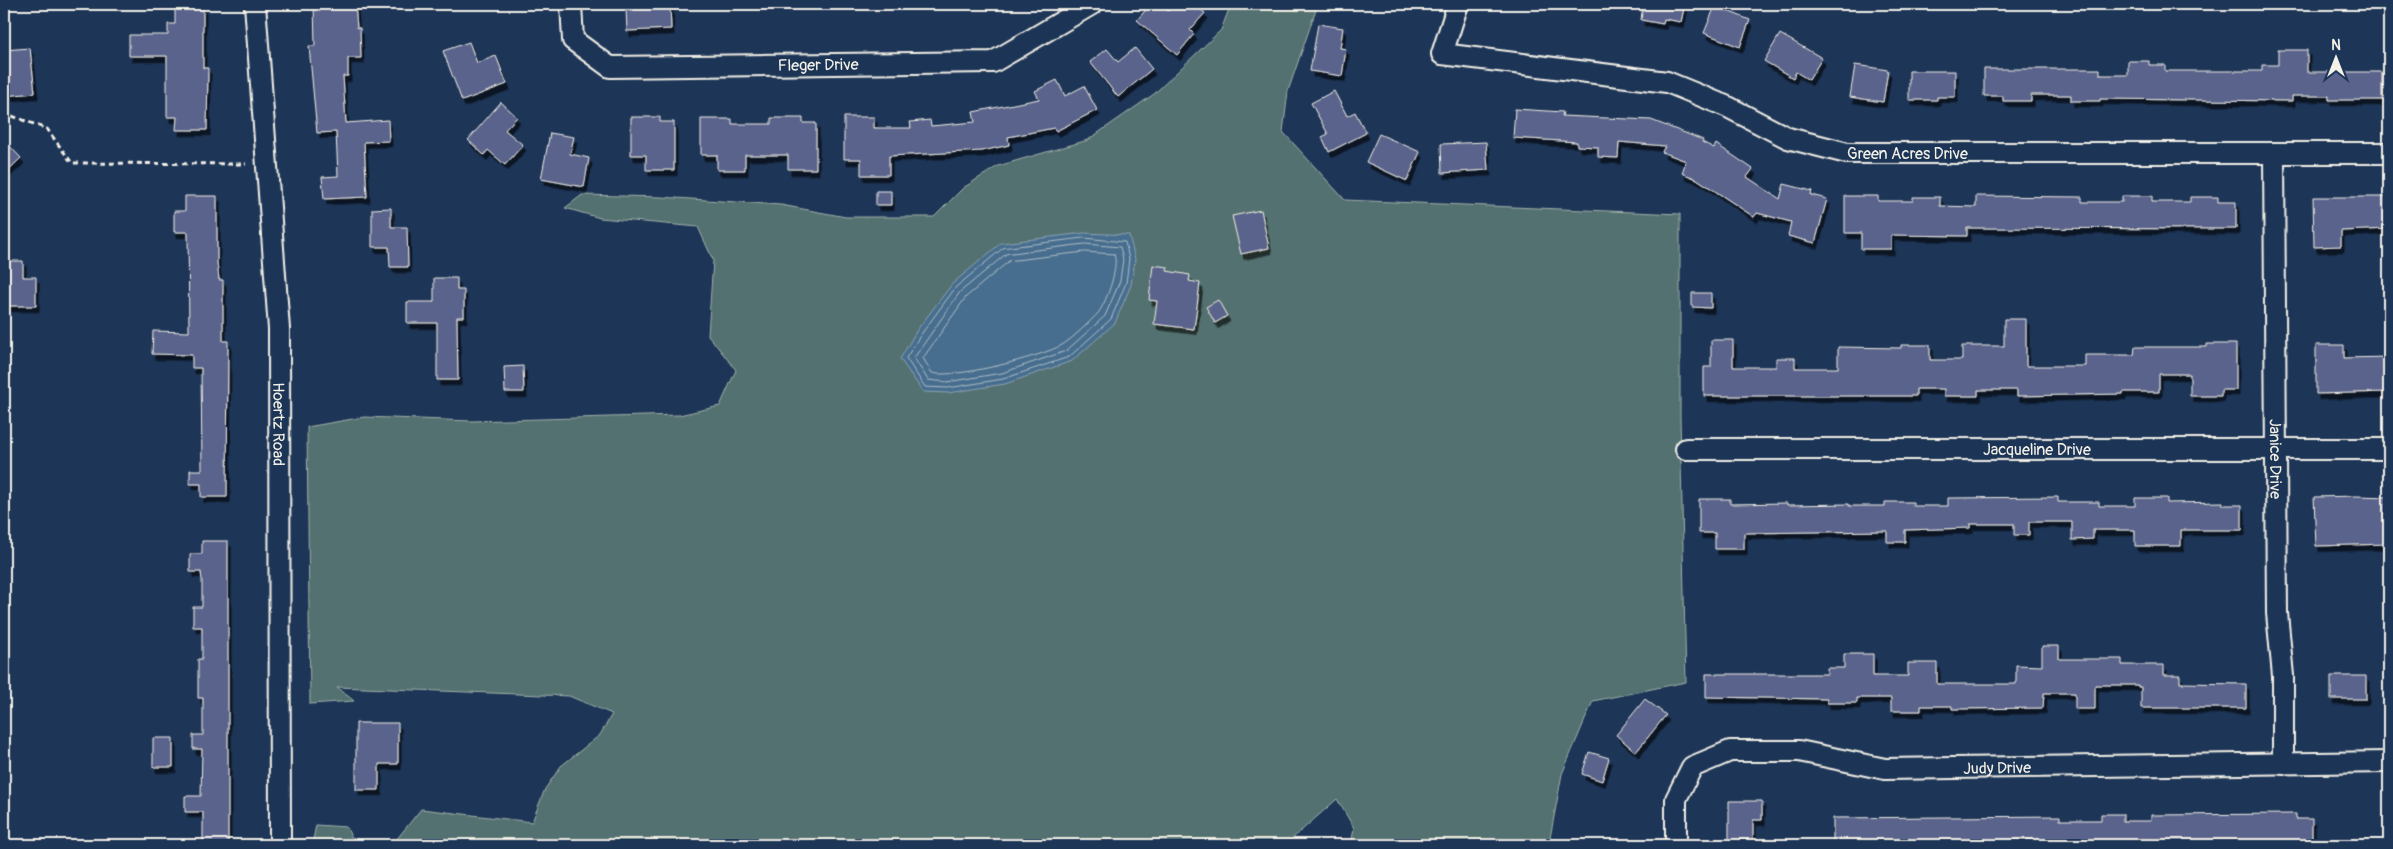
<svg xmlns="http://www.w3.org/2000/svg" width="2393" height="849" font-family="Pangolin,sans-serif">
  <defs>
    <filter id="shadow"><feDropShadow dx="3" dy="5.5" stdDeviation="0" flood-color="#0009"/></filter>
  </defs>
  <rect width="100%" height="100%" fill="#1d3557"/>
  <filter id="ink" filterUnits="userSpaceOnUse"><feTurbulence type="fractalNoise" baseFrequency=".02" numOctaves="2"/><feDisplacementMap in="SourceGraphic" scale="10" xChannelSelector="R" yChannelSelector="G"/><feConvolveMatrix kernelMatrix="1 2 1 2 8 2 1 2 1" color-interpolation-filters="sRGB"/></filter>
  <g filter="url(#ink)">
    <path fill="#53716f" stroke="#a4b1ac" d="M1231,4H1318L1288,91L1283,132L1345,200L1680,214V416L1686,682L1593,701L1562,774L1550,838L1551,845H1351L1354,828L1337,799L1285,845H392L421,809L532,822L545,789L561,766L600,735L612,714L569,696L337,687L354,701L310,704L307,427L364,417L472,421L679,415L720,406L736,370L708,335L713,260L698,227L600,218L565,208L582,195L661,197L781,205L846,217H934L963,188L998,166L1088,140L1154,94L1221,30Z
      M316,825L346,827L356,845H312Z"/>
    <path fill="#476e8f" stroke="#8ca2b3" d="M1084,233L1129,235L1135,259L1131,285L1115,323L1072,361L1005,384L948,393L923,392L900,359L917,330L952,284L1001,243Z"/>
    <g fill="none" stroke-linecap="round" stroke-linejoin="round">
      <path stroke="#afbdc4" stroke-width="1" d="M1084,238L1125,242L1129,259L1126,283L1111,319L1069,357L1003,379L948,388L925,387L906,358L922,333L956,287L1003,248Z
        M1085,244L1120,247L1123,259L1120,281L1105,316L1066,351L1002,373L947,382L928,380L914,358L960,292L1006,254Z
        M1085,252L1114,254C1119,267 1107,300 1099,312C1092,320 1071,340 1062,345C1041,357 954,379 932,373L923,358L966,297L1009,261Z"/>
    </g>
    <path fill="#5a648b" stroke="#f4f1e8" filter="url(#shadow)" d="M314,4H355L357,28H360L361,58H348V76H343L346,123L388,120L389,141L364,142L367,197L324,199L322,177L338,176L336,132L317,133L309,46H315Z
      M642,4H670L671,29L627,31L626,9L643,8Z
      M1151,4H1160L1168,11L1174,4H1194L1205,13L1190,30L1194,34L1177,55L1137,20Z
      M1643,4H1685L1681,22L1664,19L1663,24L1641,20Z
      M175,6H203V68H208L207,130H176L177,117H167V56H129V35H168V24H175Z
      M1715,6L1750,20L1740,47L1704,33Z
      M1318,24L1343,28L1340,48L1346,49L1342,76L1310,71Z
      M1780,34L1822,58L1809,80L1796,72L1793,78L1764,61Z
      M469,42L477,63L496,56L507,84L462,101L443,51Z
      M30,48L35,93L4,96V50Z
      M1135,48L1152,69L1118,97L1090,62L1107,49L1118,62Z
      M2278,50H2307V72H2382V100H2329V96H2292V101L2100,99V101H2071V95H2031V101H2003V96H1984V69H2100V75H2128V61H2149V65H2165V71H2262V65H2278Z
      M1855,65L1888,70L1883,102L1850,97Z
      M1909,71H1955V97H1937V100H1909Z
      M1057,80L1065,96L1084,86L1097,110L1056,131L1054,128L1008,137L1009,145L982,151L889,156V175H861V159H844V117H874V128H911L910,122L930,120L931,126L975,122L973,112L1039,99L1035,91Z
      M1334,91L1347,116L1355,112L1366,133L1329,152L1322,137L1328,134L1311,103Z
      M501,102L517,117L505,130L523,145L505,165L488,150L484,155L468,140Z
      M1515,109L1563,112L1562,116L1651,120L1703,140L1702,142L1714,148L1716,144L1753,169L1747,177L1780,199L1784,184L1812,191L1811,195L1827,199L1815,243L1788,236L1791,222L1757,213L1754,217L1697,179L1682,173L1686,161L1662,152L1665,146L1619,142L1618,158L1598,157V147L1577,146V142L1513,138Z
      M631,117H660V122H674V170H646V155H631Z
      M771,118H803V123H816V169H788V155H745V170H717V155H701V119H732V124H771Z
      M550,133L574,137L570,154L589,158L584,187L541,179Z
      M1379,134L1420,152L1407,181L1366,162Z
      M4,140L21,158L4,174Z
      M1486,142L1488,170L1442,173L1441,144Z
      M876,191H891V205H876Z
      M185,196H217V262L219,280H223V341H228L227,497H201V484H190V470H202L201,368H192V355L152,354L153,331L189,332L188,232H174V211H185Z
      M1845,196H1878V201H1913V197H1940V206L1976,207V196L2082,197V202H2122V196H2152V202H2190V197H2218V202H2236V229L1967,228V236L1891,235V249H1861V233H1845Z
      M2313,197H2389V229L2341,231V246L2314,247Z
      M391,208V227H407L408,267H390L389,247H372V209Z
      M1261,210L1269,248L1241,254L1232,216Z
      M4,261H23V277H36V306H4Z
      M1153,265L1168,267L1167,271L1190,275L1189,281L1200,283L1194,329L1154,324L1157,301L1149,300Z
      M434,278H457V290H464V317H457V323L458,380H437V323H407V302H434Z
      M1692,293H1711V308L1692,307Z
      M1218,300L1227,316L1215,323L1206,307Z
      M2004,319H2026V366H2085V355H2134L2135,347H2207V344H2236V390H2221V396H2190V374H2159V392H2123V394L2017,396V390H1978V396H1944V389H1916V396H1704V367H1711V340H1733V367H1776V358H1795V368H1838V347L1901,348V345H1930V360H1962V346H2004Z
      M2316,345H2344V358L2389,357V392L2316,394Z
      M523,366L524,392H505L504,367Z
      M2357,496L2389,497V544L2316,546L2314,497Z
      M2058,497V502H2099V506H2135V498H2167V503L2223,502V505H2242V530H2181V546H2135V530H2093V539L2072,540V522H2029V535H2014V524H1970V528L1905,530V542H1887V531L1744,533V549H1715V533H1699V499H1730V504L1787,503V505L1849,504V506H1885V502H1913V506H1948V498Z
      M202,541H228V845H203V812H185V796H201L202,749H193V735H203V698H198V659H202V627H193V607H202V580L201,572H190V554H202Z
      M2042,646H2059V659H2122V665H2164V675H2180V683L2246,684V708H2141V687H2138V685H2095V709H2075V693H2044L2043,708L1952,709V706H1921V711H1891V698H1857V703H1827V699L1706,697V674H1827V668H1844V654H1873V676H1908V663H1937V684H2016V665L2042,666Z
      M2331,676H2366V699H2331Z
      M1645,699L1666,715L1636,752L1616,735Z
      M356,723H398V764H379V790H356Z
      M153,738H173V767H153Z
      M1589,752L1609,758L1602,781L1582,774Z
      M1729,801H1762V820H1753V840H1729Z
      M2101,814H2123V821H2151V815L2296,814V819H2312V845L2123,843V845H2041V840H2002V841H1984V845H1967V841H1935V845H1916V841H1850V845H1833V818L2060,816V820H2101Z"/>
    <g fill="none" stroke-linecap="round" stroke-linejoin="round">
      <defs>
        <g id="minor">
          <path id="s1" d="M255,4L279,329L280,845"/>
          <path id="s2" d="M571,4L573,40L610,67L993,62L1092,4"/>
          <path id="s3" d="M1458,4L1442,54L1667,82L1728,107L1788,138L1847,153H2389"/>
          <path id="s4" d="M2274,153L2277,613L2283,676V764"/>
          <path id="s5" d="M1686,449H2389"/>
          <path id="s6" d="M1676,845V799L1692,767L1730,751H1799L1885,769L2389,762"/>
        </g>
      </defs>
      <use href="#minor" stroke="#f4f1e8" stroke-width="24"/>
      <path stroke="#f4f1e8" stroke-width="3" stroke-dasharray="5 4" stroke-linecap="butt" d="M4,113L47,129L72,163L246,164"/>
      <use href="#minor" stroke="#1d3557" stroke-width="20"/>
    </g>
  </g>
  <g text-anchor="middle" stroke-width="4.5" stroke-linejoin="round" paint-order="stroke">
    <g font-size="16" fill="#f4f1e8" stroke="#1d3557">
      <text dy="6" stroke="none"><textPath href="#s2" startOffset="290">Fleger Drive</textPath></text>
      <text dy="6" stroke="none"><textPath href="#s3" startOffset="534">Green Acres Drive</textPath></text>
      <text dy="6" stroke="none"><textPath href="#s1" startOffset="421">Hoertz Road</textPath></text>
      <text dy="6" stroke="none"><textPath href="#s5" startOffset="351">Jacqueline Drive</textPath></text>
      <text dy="6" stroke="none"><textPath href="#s4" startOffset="306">Janice Drive</textPath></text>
      <text dy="6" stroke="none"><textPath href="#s6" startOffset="392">Judy Drive</textPath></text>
    </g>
  </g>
  <rect width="2393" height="849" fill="none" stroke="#1d3557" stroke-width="20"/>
  <rect x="10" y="10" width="2373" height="829" fill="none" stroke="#f4f1e8" stroke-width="2" filter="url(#ink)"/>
  <g transform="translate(2336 58)" stroke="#1d3557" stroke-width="4" paint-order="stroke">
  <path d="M0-4L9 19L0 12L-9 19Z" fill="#f4f1e8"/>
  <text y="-8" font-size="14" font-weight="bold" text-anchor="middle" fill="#f4f1e8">N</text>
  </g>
</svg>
